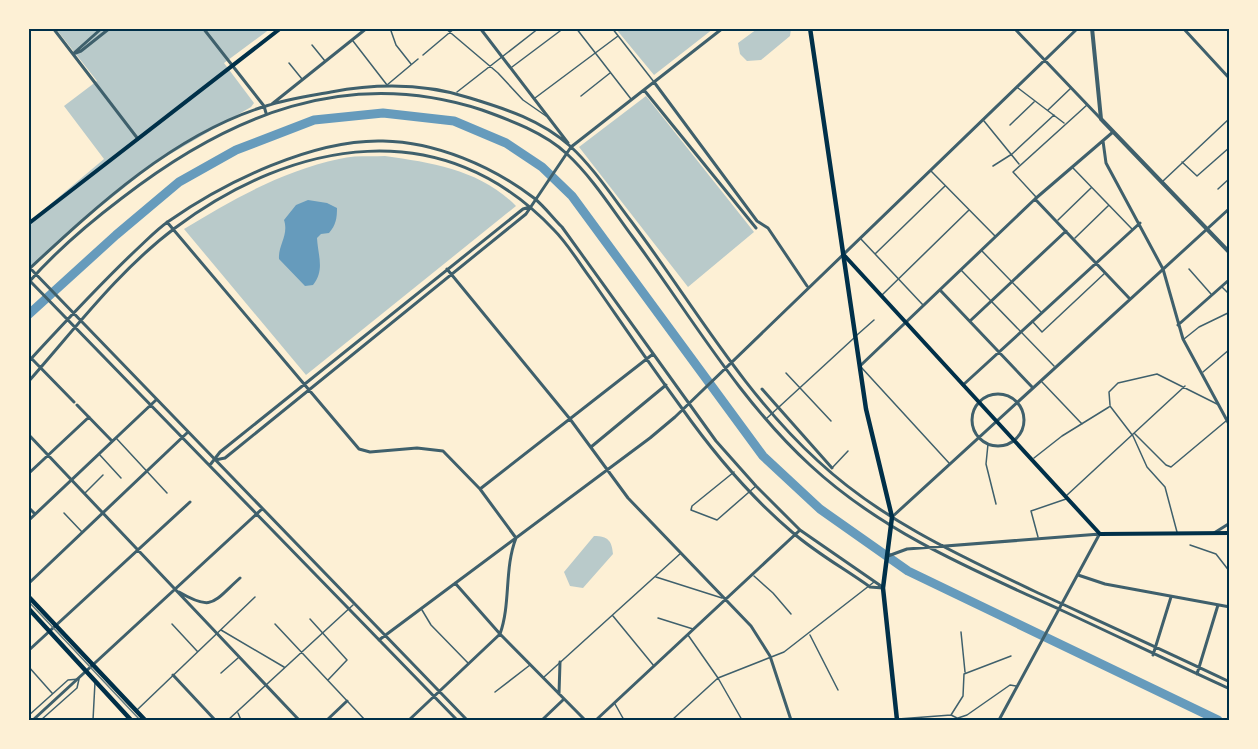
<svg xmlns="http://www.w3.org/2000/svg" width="1258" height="749" font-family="'Fira Sans',sans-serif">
  <rect width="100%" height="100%" fill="#fdf0d5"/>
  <path fill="#b9caca" d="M56,29H270L224,63L254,103L251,107L155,163L89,216L31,268L28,223L104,159L64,106L97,81Z
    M616,29H713L654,75Z
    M757,29H791L790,36L761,60L747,61L740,54L738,43Z
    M646,96L754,232L688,287L579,147Z
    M385,156C434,163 480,170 516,206L306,375L184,229C233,199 283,171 339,159C354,155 371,157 385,156Z
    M594,536C608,536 612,541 613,554L583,588L570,586L564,572Z"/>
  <path fill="#669bbc" d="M308,200L327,203L337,208C337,218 336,225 329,233L321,234L317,238C318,256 325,270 313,285L305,286L279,259C278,245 289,235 284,220L296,205Z"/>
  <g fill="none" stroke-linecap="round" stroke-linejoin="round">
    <path stroke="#669bbc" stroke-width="9" d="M28,315L116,235L179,182L236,150L314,120L383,113L454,121L506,143L542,167L572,196L763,456L820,509L908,571L1218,720"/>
    <path stroke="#3f606c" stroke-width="1.5" d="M390,28L396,45L411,64
      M445,28L498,73L523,100L546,116
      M576,28L631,99
      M612,28L654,82
      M353,41L387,85L418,59
      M312,45L325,61
      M423,55L455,28
      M289,63L302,79
      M512,67L564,28
      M1018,88L1064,123
      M457,92L539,28
      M581,96L610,73
      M535,98L618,36
      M1048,110L1071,88
      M984,121L1019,164
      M1010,125L1034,102
      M1182,162L1197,176L1230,147
      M993,166L1012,154L1054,115
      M1073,168L1132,229
      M931,171L995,236
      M1163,181L1230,118
      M1218,189L1230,178
      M1036,197L1013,172L1087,105
      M1058,220L1091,188
      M860,238L923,305
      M1075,238L1108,206
      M982,251L1041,312
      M875,254L945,186
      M1189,269L1211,294
      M961,270L1054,366
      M1222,287L1230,295
      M882,295L969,210
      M1032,321L1042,332L1105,273
      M857,335L874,320
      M1184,339L1199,327L1230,312
      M861,367L949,463
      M1203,372L1230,349
      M786,373L831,421
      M1042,382L1082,424
      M1110,405L1109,392L1118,383L1157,374L1217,404
      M1110,406L1133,436L1147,467L1165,487L1177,532
      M767,418L854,338
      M1135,434L1166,465L1171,467L1226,421
      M116,438L167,493
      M988,444L986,464L996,504
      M99,454L121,478
      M1034,458L1062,436L1109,407
      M832,468L848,451
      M734,472L692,506L691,510L717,520L756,486
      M85,493L103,475
      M1066,496L1185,386
      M64,513L82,532
      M1038,537L1031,511L1066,499
      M1190,545L1216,554L1230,572
      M754,576L773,593L791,614
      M656,577L722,598
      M422,610L431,625L468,663
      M613,616L654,666
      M658,618L693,629
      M310,619L347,660L328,680
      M172,624L197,651
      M275,624L365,720
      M221,630L284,667
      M961,632L965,672
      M688,635L718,678L742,720
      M810,635L838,690
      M28,666L52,693
      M221,673L238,658
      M544,677L681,553
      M495,692L530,665
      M615,704L624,720
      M138,709L255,597
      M238,713L241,720
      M951,715L963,696L964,674L1011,656
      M28,716L68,680L79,679L77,688L41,720
      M958,718L967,715L1010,685L1016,686
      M898,719L951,715L961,720
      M93,720L95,682
      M228,720L353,605
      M267,720H271
      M672,720L718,678L784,652L874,582"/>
    <path stroke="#3f606c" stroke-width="3" d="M53,28L138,139
      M203,28L264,106L266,113
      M480,28L568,143
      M1014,28L1100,118
      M1183,28L1230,79
      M74,53L102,28
      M73,54L81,51L110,28
      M654,82L757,221L768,228L807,286
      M644,90L756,228
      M272,104L367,28
      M1103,141L1106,163L1163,269L1183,339L1230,426
      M1035,199L1130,299
      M167,222L359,449L370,452L417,448L443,451L480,489L516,538C504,569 511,603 500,634L409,720
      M28,266L467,720
      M447,269L570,419L628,498L751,626L770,656L791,720
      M28,270C97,206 174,134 266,106C287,99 309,96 331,92C379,83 424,83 470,98C506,109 541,120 570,146C593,167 612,196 631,221C691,301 743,393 818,461C880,519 958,555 1034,591C1099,621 1165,651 1230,682
      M30,281L457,720
      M28,283C56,251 89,223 122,198C229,115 347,66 482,110C510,120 545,133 567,154C592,177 612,209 632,236C689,313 739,400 810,465C882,532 973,570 1061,610C1117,636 1173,663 1230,689
      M940,290L1033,388
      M970,321L1066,231
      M1178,325L1230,279
      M32,359L74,402
      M28,362C63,324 98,286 135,251C146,241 157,229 169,221C225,182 313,139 383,141C436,142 492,166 534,198C544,206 553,218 562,227L716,441L756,486L800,530L881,586
      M860,366L1035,199L1113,132
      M28,382C75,329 118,271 175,228C294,139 443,112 554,230C568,244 579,263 591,279C621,322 650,365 681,407C712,451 751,497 792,532C816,553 845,569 870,587L883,588
      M963,385L1140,223
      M762,389L832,468
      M972 420a26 26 0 1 1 52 0a26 26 0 1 1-52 0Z
      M77,405L112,441
      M28,434L299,720
      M591,447L666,385
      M215,460L225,458L526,214L571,147L723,28
      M210,465L220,452L523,209L530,207
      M28,474L89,417
      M480,489L653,354
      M28,507L35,514
      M892,517L1230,208
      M28,521L156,400
      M1214,533L1230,523
      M888,556L907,549L1100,534
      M1078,575L1105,584L1230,607
      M455,583L500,634L585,720
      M28,584L188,432
      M179,592C213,612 213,602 240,578
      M379,640L650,438L675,417L1078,28
      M28,651L190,502
      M1153,655L1171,597
      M1197,674L1218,605
      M173,675L215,720
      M559,694L560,662
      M33,720L262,509
      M327,720L347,701
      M542,720L564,699
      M596,720L800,530
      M999,720L1099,535"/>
    <path stroke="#3f606c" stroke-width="4" d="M1092,28L1101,119L1230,253"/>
    <path stroke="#003049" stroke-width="4" d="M28,224L281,28
      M843,254L1100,534L1230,533"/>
    <path stroke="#003049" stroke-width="4.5" d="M810,28L866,409L892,517L883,588L897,720
      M28,596L145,720
      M28,608L131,720"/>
    <path stroke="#657d81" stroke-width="1.5" d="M28,601L140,720"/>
  </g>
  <rect width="1258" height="749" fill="none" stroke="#fdf0d5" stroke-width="60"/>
  <rect x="30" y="30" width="1198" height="689" fill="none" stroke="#003049" stroke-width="2"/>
</svg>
